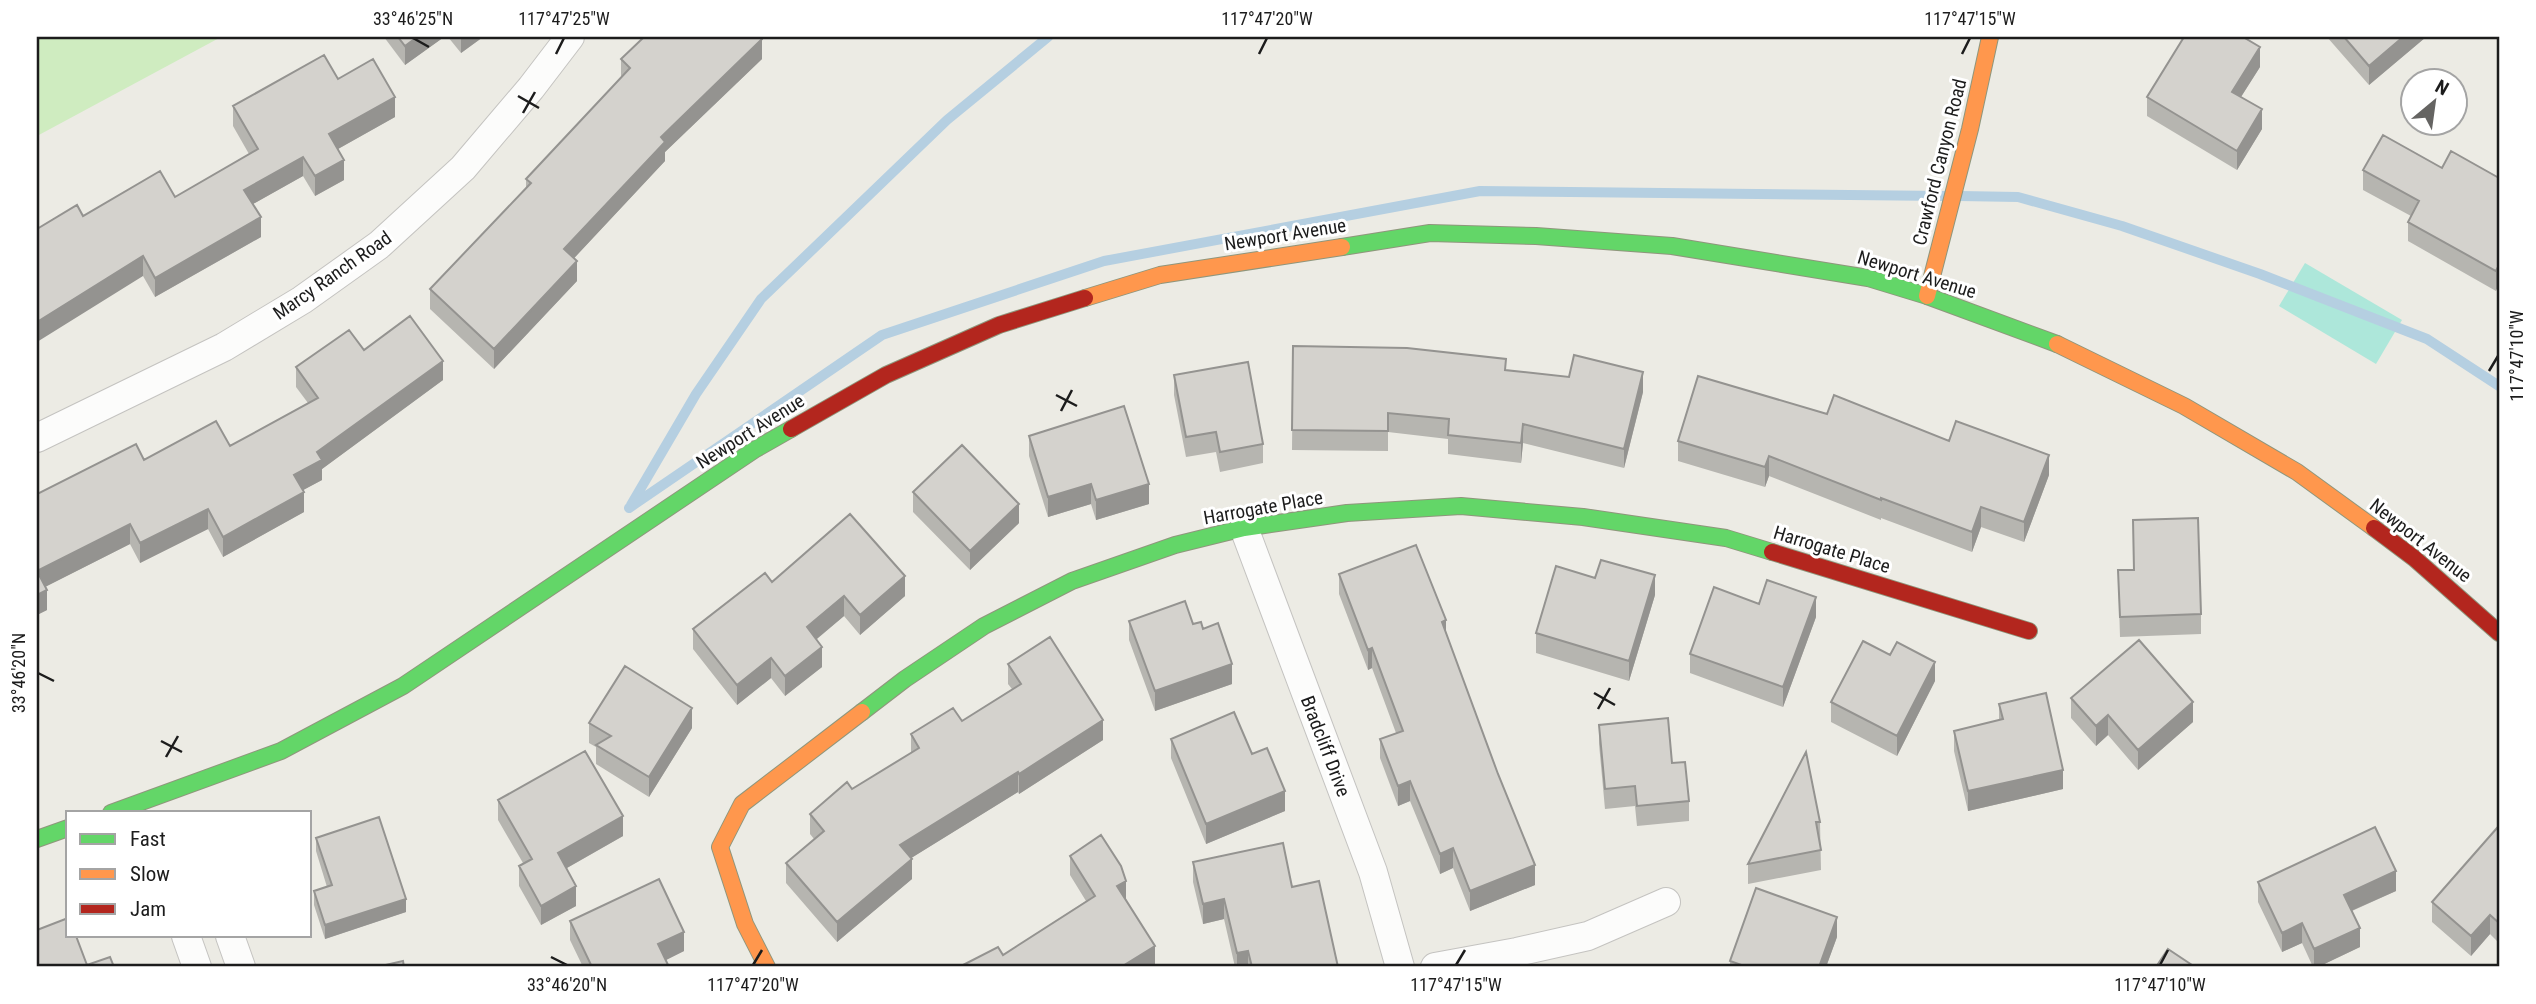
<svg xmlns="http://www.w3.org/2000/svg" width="2536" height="1004" font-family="'Roboto Condensed',sans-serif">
  <rect width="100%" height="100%" fill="#ecebe4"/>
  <path fill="#cfecc0" d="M37,37H221L37,136Z"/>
  <path fill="#ade7da" d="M2305,263L2402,320L2376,364L2279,306Z"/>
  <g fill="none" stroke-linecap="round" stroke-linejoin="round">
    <path stroke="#b5cfe1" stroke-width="10" d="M1960,196L2018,197L2122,226L2260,274L2427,339L2499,386
      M631,505L696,394L761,299L947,120L1048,37
      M629,508L882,335L1104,261L1480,191L1945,196"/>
    <defs>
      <path id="street" d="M37,438L224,347L302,300L379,245L463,168L531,88L570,37
        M1244,528L1373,872L1400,967
        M186,936L197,967
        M230,936L241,967
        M1435,967L1517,952L1588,936L1666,902"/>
      <path id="fast" d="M1342,247L1430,233L1536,236L1672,246L1868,278L1927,296L2057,344
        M862,712L905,679L984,626L1072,581L1175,545L1244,528L1347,513L1461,506L1583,517L1726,538L1772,552
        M111,813L281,751L403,686L754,450L791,429
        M37,839L68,828"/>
      <path id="slow" d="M1927,296L1970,129L1990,37
        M1085,298L1160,275L1342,247
        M2057,344L2184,406L2297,472L2374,528
        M767,967L745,924L720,847L742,804L862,712"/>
      <path id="jam" d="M791,429L886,375L999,325L1085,298
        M2374,528L2414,558L2499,633
        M1772,552L2029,631"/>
    </defs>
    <use href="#street" stroke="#c4c3c0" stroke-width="30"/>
    <use href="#fast" stroke="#8f967c" stroke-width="18"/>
    <use href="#slow" stroke="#8f967c" stroke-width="18"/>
    <use href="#jam" stroke="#8f967c" stroke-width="18"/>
    <use href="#street" stroke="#fcfcfb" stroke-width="28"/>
    <use href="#fast" stroke="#63d668" stroke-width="16"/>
    <use href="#slow" stroke="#ff974d" stroke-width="16"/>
    <use href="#jam" stroke="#b3261e" stroke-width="16"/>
  </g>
  <path fill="#b6b5b0" d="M384,37H444L405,65Z
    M448,37H483L461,53Z
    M2327,37H2426L2369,85Z
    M621,59H762L665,152V161L574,258L577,281L494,369L430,309V289L526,189V179L621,78Z
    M2260,67L2241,97L2262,129L2237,170L2147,116V97Z
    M338,79L395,117L338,149L344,180L315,196L303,176L253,204L261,237L155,297L143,276L83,216L175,197L249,154L233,126V106Z
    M2363,170L2499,178L2496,291L2408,241V222L2411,216L2363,190Z
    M1293,346L1506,371L1643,392L1624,468L1523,443L1521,463L1448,454V439L1388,432V451L1292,450Z
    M364,350L443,380L322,469V480L303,490L304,512L223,557L208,529L140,563L130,544L45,587L47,610L37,615V494L144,460L230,446L308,403L296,387V367Z
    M1174,375L1263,444V463L1220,472L1216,452L1186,457L1174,395Z
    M1827,414L1949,441L2049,475L2024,542L1981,527L1972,552L1881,518V520L1769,476L1765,487L1678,461V441Z
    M1029,436L1149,504L1096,520L1091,504L1048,517L1029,456Z
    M913,492L1019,523L970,570L913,512Z
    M2133,520L2201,614V634L2120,637L2118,570H2134Z
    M1339,574L1446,632L1535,885L1470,911L1453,868L1440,874L1410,801L1398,806L1380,758V739L1396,733L1372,668L1368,670L1339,594Z
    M772,582L905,596L860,635L844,616L817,639L822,667L785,696L771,678L737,705L693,649V629Z
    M1655,595L1629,681L1536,653V633Z
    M1759,604L1816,617L1783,707L1690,673V654Z
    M1129,621L1193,624L1203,629L1232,684L1155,711L1129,640Z
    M1008,664L1103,740L1019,794L1018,792L911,858L912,879L837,942L786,883V863L814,839L810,834V814L911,753V734L962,721L1012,689L1008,684Z
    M1935,681L1897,756L1831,722V702Z
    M2071,698L2193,722L2138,770L2108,735L2096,746L2071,718Z
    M1999,704L2063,789L1968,811L1954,751V731L1999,720Z
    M589,723L692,728L649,797L596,764V747L589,743Z
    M1599,725L1672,763L1689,801V821L1637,826L1635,806L1605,809L1599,744Z
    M1171,739L1252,754L1285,811L1206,844L1171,758Z
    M1806,752L1820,822L1821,870L1748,884V864Z
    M498,800L623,836L567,868L576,906L541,925L519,886V866L523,863L498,820Z
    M2499,831V943L2490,934L2471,956L2432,922V902Z
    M316,838L406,912L325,939L314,905V891L327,887L316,851Z
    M1070,856L1126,900L1155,965L1152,967H963V965L1003,955L1086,901L1070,875Z
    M1193,862L1292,887L1338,967H1235L1224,919L1203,924L1193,882Z
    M2258,882L2396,891L2352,911L2360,947L2318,967H2313L2302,943L2282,952L2258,902Z
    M570,921L684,951L666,960L669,967H583L570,940Z
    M1837,937L1826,967H1730V961Z"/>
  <path fill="#949390" d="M417,37H444L405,65V46Z
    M461,37H483L461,53Z
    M2403,37H2426L2369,85V66Z
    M762,39V59L665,152V161L564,269V249L661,137Z
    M2260,47V67L2232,111V92Z
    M395,97V117L329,154V134Z
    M2262,109V129L2237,170V151Z
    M303,157V176L244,209V190Z
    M344,160V180L315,196V176Z
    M261,217V237L155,297V278Z
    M143,256V276L37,342V322Z
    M577,261V281L494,369V349Z
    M2499,265V284L2496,291V271Z
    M443,361V380L322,469V480L294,495V475L317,452Z
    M1643,372V392L1624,468V449Z
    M1523,424V443L1521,463V443Z
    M2049,455V475L2024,542V522Z
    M1769,456V476L1765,487V467Z
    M1091,484V504L1048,517V497Z
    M1149,484V504L1096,520V500Z
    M304,492V512L223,557V537Z
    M1019,504V523L970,570V551Z
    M1981,507V527L1972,552V532Z
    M208,509V529L140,563V543Z
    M130,524V544L37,591V571Z
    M1655,575V595L1629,681V661Z
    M905,576V596L860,635V615Z
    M47,590V610L37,615V595Z
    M844,596V616L807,647V627Z
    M1816,597V617L1783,707V687Z
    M1446,620V640L1442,622Z
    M822,647V667L785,696V676Z
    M1372,648V668L1368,670V650Z
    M771,658V678L737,705V685Z
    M1935,662V681L1897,756V736Z
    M1232,664V684L1155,711V691Z
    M2193,702V722L2138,770V750Z
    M692,708V728L649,797V777Z
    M2108,715V735L2096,746V726Z
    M1103,720V740L1019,794V774Z
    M2063,770V789L1968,811V791Z
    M1018,772V792L900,865V845Z
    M1410,781V801L1398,806V786Z
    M1285,791V811L1206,844V824Z
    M623,816V836L558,873V853Z
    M1453,848V868L1440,874V854Z
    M912,859V879L837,942V922Z
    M1535,865V885L1470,911V891Z
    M2396,871V891L2344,914V895Z
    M1126,881V901L1117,886Z
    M576,886V906L541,925V906Z
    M406,899V912L325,939V925Z
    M1224,899V919L1203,924V904Z
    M2490,915V934L2471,956V936Z
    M1837,917V937L1826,967H1819Z
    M2302,923V943L2282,952V933Z
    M2360,928V947L2318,967H2314V949Z
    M684,932V951L658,964V944Z
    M1155,946V965L1152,967H1121Z
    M1248,951V967H1237V953Z"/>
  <path fill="#d4d2cd" stroke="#949390" stroke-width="2" d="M398,37H417L405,46Z
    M644,37H762V39L661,137L665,142L564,249L577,261L494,349L430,289L531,183L526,179L630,68L621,59Z
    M2184,37H2243L2260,47L2232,92L2262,109L2237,151L2147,97Z
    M2344,37H2403L2369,66Z
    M324,55L338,79L373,59L395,97L329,134L344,160L315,176L303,157L244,190L261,217L155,278L143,256L37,322V229L77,205L83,216L160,171L175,197L258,149L233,106Z
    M2383,135L2442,168L2451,151L2499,178V265L2496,271L2408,222L2419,201L2363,170Z
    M410,316L443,361L317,452L322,460L294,475L304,492L223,537L208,509L140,543L130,524L37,571L47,590L37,595V494L136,444L144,460L216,421L230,446L318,398L296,367L349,330L364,350Z
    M1293,346L1407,348L1506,359L1505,370L1569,377L1574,355L1643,372L1624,449L1523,424L1521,443L1448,435L1449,419L1388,413V431L1292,430Z
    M1248,362L1263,444L1220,452L1216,432L1186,437L1174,375Z
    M1698,376L1827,414L1834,395L1949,441L1956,421L2049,455L2024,522L1981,507L1972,532L1881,498V500L1769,456L1765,467L1678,441Z
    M1124,406L1149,484L1096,500L1091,484L1048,497L1029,436Z
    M962,445L1019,504L970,551L913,492Z
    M850,514L905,576L860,615L844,596L807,627L822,647L785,676L771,658L737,685L693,629L765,573L772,582Z
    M2198,518L2201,614L2120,617L2118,570H2134L2133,520Z
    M1416,545L1446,620L1442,622L1498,774L1535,865L1470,891L1453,848L1440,854L1410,781L1398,786L1380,739L1403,731L1372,648L1368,650L1339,574Z
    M1601,560L1655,575L1629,661L1536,633L1556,566L1595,578Z
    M1767,580L1816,597L1783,687L1690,654L1714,587L1759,604Z
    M1185,601L1193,624L1201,622L1203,629L1218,623L1232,664L1155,691L1129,621Z
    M1050,637L1103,720L1019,774L1018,772L900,845L912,859L837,922L786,863L824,831L810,814L847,782L852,789L919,748L911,734L953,708L962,721L1021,684L1008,664Z
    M2139,640L2193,702L2138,750L2108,715L2096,726L2071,698Z
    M1863,641L1890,655L1897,642L1935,662L1897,736L1831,702Z
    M625,666L692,708L649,777L596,745L611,736L589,723Z
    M2046,693L2063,770L1968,791L1954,731L2003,719L1999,704Z
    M1234,712L1252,754L1267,748L1285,791L1206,824L1171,739Z
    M1668,718L1672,763L1685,762L1689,801L1637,806L1635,786L1605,789L1599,725Z
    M585,751L623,816L558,853L576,886L541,906L519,866L532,859L498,800Z
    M1806,752L1820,822H1816L1821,850L1748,864Z
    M379,817L406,899L325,925L314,891L332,885L316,838Z
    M2375,827L2396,871L2344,895L2360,928L2314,949L2302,923L2282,933L2258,882Z
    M2497,828L2499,831V923L2490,915L2471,936L2432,902Z
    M1101,835L1121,866L1126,881L1117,886L1155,946L1121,967H964L963,965L998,947L1003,955L1095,896L1070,856Z
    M1283,843L1292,887L1319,881L1338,967H1252L1248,951L1237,953L1224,899L1203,904L1193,862Z
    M659,879L684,932L658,944L669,967H592L570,921Z
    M1756,888L1837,917L1819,967H1747L1730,961Z
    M68,918V936H76L87,965L110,957L114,967H37V930Z
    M2168,949L2195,967H2156Z
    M403,961L404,967H377Z"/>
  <path fill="none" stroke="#1c1c1c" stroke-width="2.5" d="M413,38L429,47M556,54L564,38M1259,54L1267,38M1962,54L1970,38M518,96L539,108M523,113L535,92M2489,371L2498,356M1056,395L1077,406M1061,411L1072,390M38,673L54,681M1594,693L1615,705M1598,709L1610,688M161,741L182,752M166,757L178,736M551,957L567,965M753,965L762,950M1456,965L1465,950M2160,965L2168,950"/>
  <g text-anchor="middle" stroke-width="6" stroke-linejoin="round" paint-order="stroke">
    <g font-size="19" fill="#1c1c1c" stroke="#fff">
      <text transform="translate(1939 162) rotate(-76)" y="7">Crawford Canyon Road</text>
      <text transform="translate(1285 234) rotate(-9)" y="7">Newport Avenue</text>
      <text transform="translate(1917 274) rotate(17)" y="7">Newport Avenue</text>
      <text transform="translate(332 275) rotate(-35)" y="7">Marcy Ranch Road</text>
      <text transform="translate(750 431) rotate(-32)" y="7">Newport Avenue</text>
      <text transform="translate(1263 507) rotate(-10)" y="7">Harrogate Place</text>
      <text transform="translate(2421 540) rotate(38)" y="7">Newport Avenue</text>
      <text transform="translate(1832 549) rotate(17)" y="7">Harrogate Place</text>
      <text transform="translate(1326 746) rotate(69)" y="7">Bradcliff Drive</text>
    </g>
  </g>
  <rect width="2536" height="1004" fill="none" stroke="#ffffff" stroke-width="77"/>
  <rect x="66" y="811" width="245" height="126" fill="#ffffff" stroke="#a4a4a4" stroke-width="2"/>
  <rect x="80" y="834" width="35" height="10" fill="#63d668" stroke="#a4a4a4" stroke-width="2"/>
  <text x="130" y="846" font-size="21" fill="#1c1c1c">Fast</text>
  <rect x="80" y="869" width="35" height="10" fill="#ff974d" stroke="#a4a4a4" stroke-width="2"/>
  <text x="130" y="881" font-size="21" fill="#1c1c1c">Slow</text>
  <rect x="80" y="904" width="35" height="10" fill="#b3261e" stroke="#a4a4a4" stroke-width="2"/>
  <text x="130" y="916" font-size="21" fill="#1c1c1c">Jam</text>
  <g transform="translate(2434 102) rotate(29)"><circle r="33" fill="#ffffff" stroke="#a4a4a4" stroke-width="2"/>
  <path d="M0-5L12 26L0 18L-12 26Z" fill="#656462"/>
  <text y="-10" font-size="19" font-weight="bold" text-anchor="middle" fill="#1c1c1c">N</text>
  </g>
  <rect x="38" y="38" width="2460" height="927" fill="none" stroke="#1c1c1c" stroke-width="2.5"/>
  <g font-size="18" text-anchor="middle" fill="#1c1c1c">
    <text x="413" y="25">33°46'25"N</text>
    <text x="564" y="25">117°47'25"W</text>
    <text x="1267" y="25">117°47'20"W</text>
    <text x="1970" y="25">117°47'15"W</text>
    <text transform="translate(2517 356) rotate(-90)" y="6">117°47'10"W</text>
    <text transform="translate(19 673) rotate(-90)" y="6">33°46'20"N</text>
    <text x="567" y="991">33°46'20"N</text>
    <text x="753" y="991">117°47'20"W</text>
    <text x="1456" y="991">117°47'15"W</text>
    <text x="2160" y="991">117°47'10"W</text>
  </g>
</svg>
